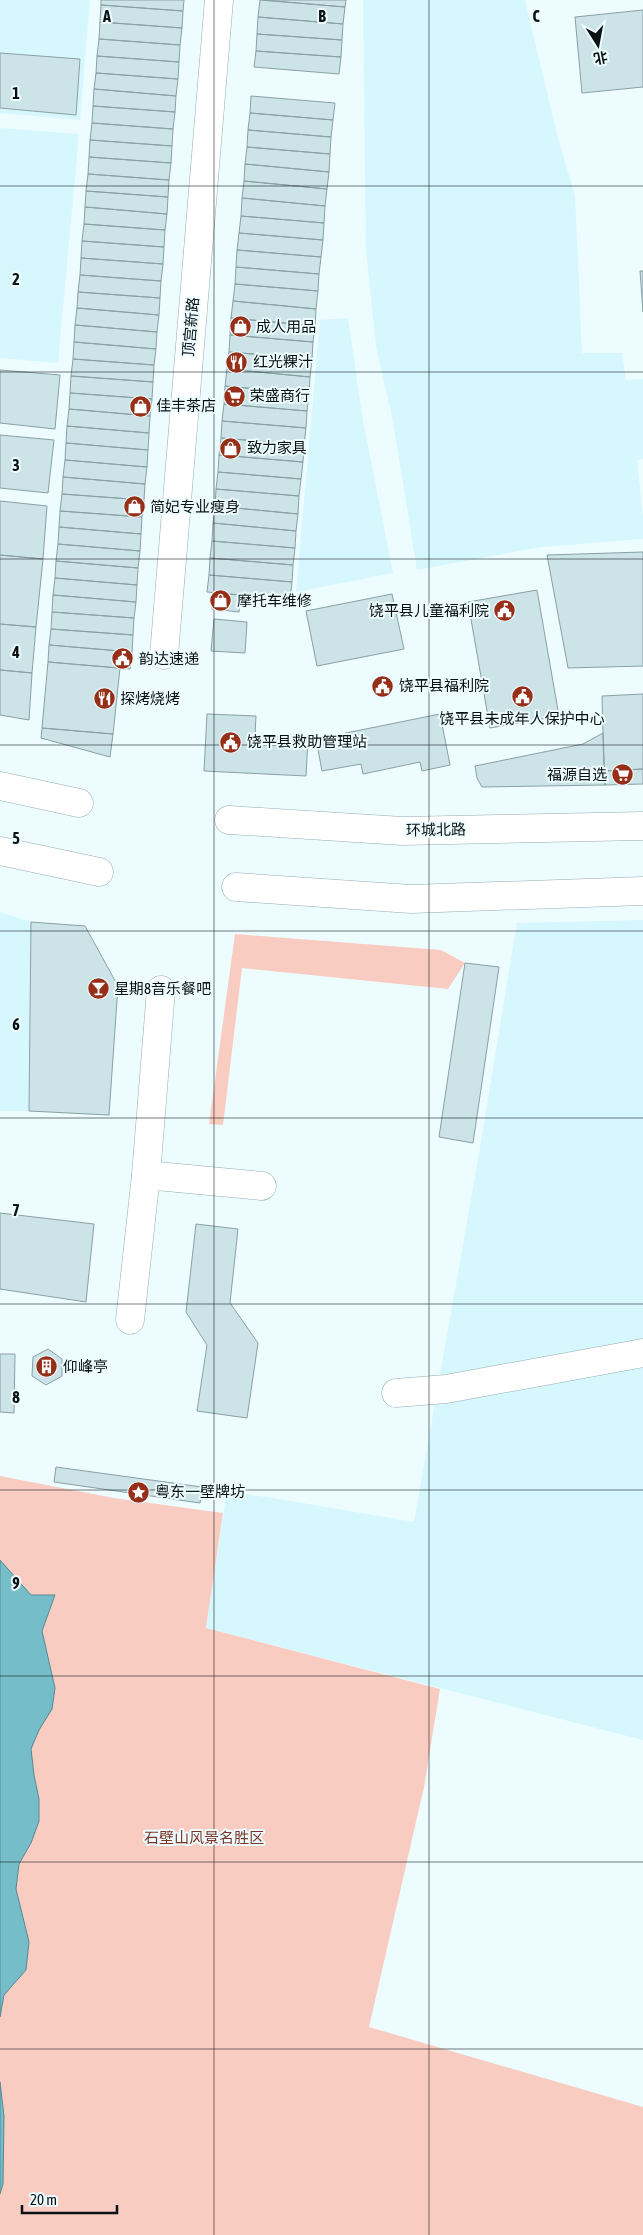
<svg xmlns="http://www.w3.org/2000/svg" width="643" height="2235" font-family="'Asap Condensed','Noto Sans SC',sans-serif">
  <rect width="100%" height="100%" fill="#edfcff"/>
  <path fill="#d6f7fe" d="M0,0H90L80,120L0,113Z
    M363,0H525L558,138L575,196L582,353H622L626,380L643,379V459L637,460L643,517V539L541,547L417,570L393,421L376,347L366,250Z
    M0,128L79,134L58,363L0,358Z
    M348,318L363,421L393,573L296,592L320,320Z
    M0,912L31,922L29,1111H0Z
    M643,920V1740L206,1628L227,1492L267,1497L414,1522L479,1154L517,923Z"/>
  <path fill="#f9ccc2" d="M235,934L441,950L465,963L448,989L242,968L223,1125L209,1124Z
    M0,1476L114,1498L223,1513L206,1628L440,1689L424,1787L369,2027L643,2107V2235H0Z"/>
  <path fill="#76bdca" stroke="#558993" d="M0,1560L31,1595H55L42,1631L55,1688L52,1709L39,1730L31,1749L34,1775L39,1799V1821L31,1843L19,1864L16,1889L29,1942L26,1970L4,1995L0,2017Z
    M0,2082L4,2116L3,2184L0,2194Z"/>
  <path fill="#cce4e8" stroke="#89a0a4" d="M101,0H184L183,11L101,5Z
    M260,0L345,7L343,24L258,17Z
    M263,0H346L345,7Z
    M101,5L183,11L182,28L100,22Z
    M643,10V87L582,93L575,17Z
    M258,17L343,24L342,40L257,34Z
    M100,22L182,28L180,45L99,39Z
    M257,34L342,40L341,57L256,51Z
    M99,39L180,45L179,62L97,56Z
    M256,51L341,57L339,74L254,67Z
    M0,53L80,59L76,115L0,108Z
    M97,56L179,62L178,79L96,73Z
    M96,73L178,79L176,96L94,89Z
    M94,89L176,96L175,112L93,106Z
    M251,96L335,103L333,120L250,113Z
    M93,106L175,112L173,129L92,123Z
    M250,113L333,120L331,137L248,130Z
    M92,123L173,129L172,146L90,140Z
    M248,130L331,137L330,154L247,147Z
    M90,140L172,146L171,163L89,157Z
    M247,147L330,154L329,172L245,164Z
    M89,157L171,163L169,180L88,174Z
    M245,164L329,172L327,189L244,181Z
    M88,174L169,180L168,197L86,191Z
    M244,181L327,189L325,206L242,198Z
    M86,191L168,197L167,214L85,207Z
    M242,198L325,206L324,223L241,216Z
    M85,207L167,214L165,230L84,224Z
    M241,216L324,223L323,240L239,233Z
    M84,224L165,230L164,247L82,241Z
    M239,233L323,240L321,257L237,250Z
    M82,241L164,247L163,264L81,258Z
    M237,250L321,257L319,274L236,267Z
    M81,258L163,264L161,281L80,275Z
    M236,267L319,274L318,291L235,284Z
    M640,271H643V312Z
    M80,275L161,281L160,298L78,292Z
    M235,284L318,291L316,309L233,301Z
    M78,292L160,298L159,315L77,308Z
    M233,301L316,309L315,326L231,318Z
    M77,308L159,315L157,332L75,325Z
    M231,318L315,326L313,342L230,335Z
    M75,325L157,332L156,349L74,342Z
    M230,335L313,342L312,359L229,352Z
    M74,342L156,349L154,365L73,359Z
    M229,352L312,359L310,377L227,369Z
    M73,359L154,365L153,382L71,376Z
    M227,369L310,377L309,394L225,386Z
    M0,370L60,375L55,429L0,423Z
    M71,376L153,382L152,399L70,393Z
    M225,386L309,394L307,411L224,404Z
    M70,393L152,399L150,416L69,409Z
    M224,404L307,411L306,428L222,421Z
    M69,409L150,416L149,433L67,426Z
    M222,421L306,428L304,445L221,438Z
    M67,426L149,433L148,450L66,443Z
    M0,435L54,440L48,493L0,488Z
    M221,438L304,445L303,462L219,455Z
    M66,443L148,450L147,467L65,460Z
    M219,455L303,462L301,479L218,472Z
    M65,460L147,467L145,484L63,477Z
    M218,472L301,479L299,496L216,489Z
    M63,477L145,484L144,500L62,494Z
    M216,489L299,496L298,514L215,506Z
    M62,494L144,500L142,517L60,511Z
    M0,501L47,506L43,559L0,555Z
    M215,506L298,514L296,531L213,523Z
    M60,511L142,517L141,534L59,527Z
    M213,523L296,531L295,548L212,541Z
    M59,527L141,534L140,551L58,544Z
    M212,541L295,548L293,565L210,558Z
    M58,544L140,551L138,568L56,561Z
    M643,552V666L568,668L547,555Z
    M0,555L43,559L36,627L0,624Z
    M210,558L293,565L292,582L209,575Z
    M56,561L138,568L137,585L55,578Z
    M209,575L292,582L290,599L207,592Z
    M55,578L137,585L136,602L53,595Z
    M537,590L559,716L490,728L468,602Z
    M213,593L240,595L239,612L212,609Z
    M392,594L404,649L317,666L306,611Z
    M53,595L136,602L134,618L52,612Z
    M52,612L134,618L133,635L51,629Z
    M214,619L247,622L245,653L211,651Z
    M0,624L36,627L32,673L0,670Z
    M51,629L133,635L132,652L49,645Z
    M49,645L132,652L130,669L48,662Z
    M48,662L120,668L113,734L42,728Z
    M0,670L32,673L29,720L0,715Z
    M643,694V769L604,771L602,696Z
    M207,714L256,716L255,735L308,738L306,776L204,771Z
    M440,714L450,765L422,771L420,762L363,774L361,764L322,771L316,739Z
    M42,728L113,734L110,757L41,738Z
    M603,733L605,785L482,787L477,778L475,766L583,744Z
    M643,769V784L605,785L604,771Z
    M31,922L85,926L118,986L109,1115L29,1111Z
    M465,963L499,967L473,1143L439,1137Z
    M0,1213L94,1224L86,1302L0,1289Z
    M196,1224L238,1229L230,1303L258,1343L247,1418L197,1411L207,1345L186,1312Z
    M48,1349L62,1359V1376L46,1385L32,1376L33,1357Z
    M0,1354H15L14,1413L0,1412Z
    M56,1467L202,1487L200,1503L54,1482Z"/>
  <g fill="none" stroke-linecap="round" stroke-linejoin="round">
    <defs>
      <path id="minor" d="M146,1175L262,1186
        M396,1393L446,1389L643,1353"/>
      <path id="secondary" d="M164,655L219,0"/>
      <path id="primary" d="M0,786L79,803
        M229,820L402,831L643,826
        M0,851L99,872
        M236,887L411,899L643,891
        M130,1320L146,1175L161,990"/>
    </defs>
    <use href="#minor" stroke="#95acb0" stroke-width="29"/>
    <use href="#secondary" stroke="#95acb0" stroke-width="29"/>
    <use href="#primary" stroke="#95acb0" stroke-width="29"/>
    <use href="#minor" stroke="#fff" stroke-width="28"/>
    <use href="#secondary" stroke="#fff" stroke-width="28"/>
    <use href="#primary" stroke="#fff" stroke-width="28"/>
  </g>
  <path fill="none" stroke="#091113" stroke-width="1" stroke-opacity="0.55" d="M214,0V2235M429,0V2235M0,186H643M0,372H643M0,559H643M0,745H643M0,931H643M0,1118H643M0,1304H643M0,1490H643M0,1676H643M0,1862H643M0,2049H643"/>
  <defs>
    <symbol id="shop-disc" viewBox="-11 -11 22 22"><circle r="9.5" fill="#972e18" stroke="#edfcff"/><path d="M-5-2.5h2.3a2.7 3.5 0 0 1 5.4 0H5L5.5 6h-11ZM-1.5-2.5h3a1.5 2.3 0 0 0-3 0Z" fill="#fff"/></symbol>
    <symbol id="restaurant-disc" viewBox="-11 -11 22 22"><circle r="9.5" fill="#972e18" stroke="#edfcff"/><path d="M-5-6h1v4h1v-4h1v4h1v-4h1v5L-1.5 .5V6h-2V.5L-5-1ZM5-6V6H3V1.5H1.5Q1.5-4 5-6Z" fill="#fff"/></symbol>
    <symbol id="supermarket-disc" viewBox="-11 -11 22 22"><circle r="9.5" fill="#972e18" stroke="#edfcff"/><path d="M-6-5.5h2.5l.6 2H6L4.5 2H-2.5L-4.4-4H-6ZM-1.5 3.2a1.3 1.3 0 1 0 .1 0ZM3 3.2a1.3 1.3 0 1 0 .1 0Z" fill="#fff"/></symbol>
    <symbol id="civic-disc" viewBox="-11 -11 22 22"><circle r="9.5" fill="#972e18" stroke="#edfcff"/><path d="M-.6-6.5H3V-4.5H.6V-3L4-1V1h2V6H-6V1h2V-1L-.6-3ZM-1.2 2.5V6h2.4V2.5Z" fill="#fff"/></symbol>
    <symbol id="bar-disc" viewBox="-11 -11 22 22"><circle r="9.5" fill="#972e18" stroke="#edfcff"/><path d="M-6-5H6L.8 .8V4.5H3.5V6h-7V4.5H-.8V.8Z" fill="#fff"/></symbol>
    <symbol id="building-disc" viewBox="-11 -11 22 22"><circle r="9.5" fill="#972e18" stroke="#edfcff"/><path d="M-4-6H4V6H1V3H-1V6H-4ZM-2.5-4.3h1.7v1.8h-1.7ZM.8-4.3h1.7v1.8H.8ZM-2.5-1h1.7V.8h-1.7ZM.8-1h1.7V.8H.8Z" fill="#fff"/></symbol>
    <symbol id="sight-disc" viewBox="-11 -11 22 22"><circle r="9.5" fill="#972e18" stroke="#edfcff"/><path d="M0-6L1.8-2.2L6-1.7L2.9 1.2L3.7 5.4L0 3.3L-3.7 5.4L-2.9 1.2L-6-1.7L-1.8-2.2Z" fill="#fff"/></symbol>
  </defs>
  <g fill-rule="evenodd">
    <use href="#shop-disc" x="228" y="314" width="25" height="25"/>
    <use href="#restaurant-disc" x="224" y="350" width="25" height="25"/>
    <use href="#supermarket-disc" x="222" y="384" width="25" height="25"/>
    <use href="#shop-disc" x="128" y="394" width="25" height="25"/>
    <use href="#shop-disc" x="218" y="436" width="25" height="25"/>
    <use href="#shop-disc" x="122" y="494" width="25" height="25"/>
    <use href="#shop-disc" x="208" y="588" width="25" height="25"/>
    <use href="#civic-disc" x="492" y="598" width="25" height="25"/>
    <use href="#civic-disc" x="110" y="646" width="25" height="25"/>
    <use href="#civic-disc" x="370" y="674" width="25" height="25"/>
    <use href="#civic-disc" x="510" y="684" width="25" height="25"/>
    <use href="#restaurant-disc" x="92" y="686" width="25" height="25"/>
    <use href="#civic-disc" x="218" y="730" width="25" height="25"/>
    <use href="#supermarket-disc" x="610" y="762" width="25" height="25"/>
    <use href="#bar-disc" x="86" y="976" width="25" height="25"/>
    <use href="#building-disc" x="34" y="1354" width="25" height="25"/>
    <use href="#sight-disc" x="126" y="1480" width="25" height="25"/>
  </g>
  <g text-anchor="middle" stroke-width="4" stroke-linejoin="round" paint-order="stroke">
    <g font-size="15" fill="#091113" stroke="#edfcff">
      <text transform="translate(191 327) rotate(-85)" y="5">顶宫新路</text>
      <text transform="translate(436 830) rotate(-1)" y="5">环城北路</text>
    </g>
    <g font-size="15" fill="#091113" stroke="#edfcff" text-anchor="start">
      <text x="256" y="332">成人用品</text>
      <text x="253" y="367">红光粿汁</text>
      <text x="250" y="401">荣盛商行</text>
      <text x="156" y="411">佳丰茶店</text>
      <text x="247" y="453">致力家具</text>
      <text x="150" y="512">简妃专业瘦身</text>
      <text x="237" y="606">摩托车维修</text>
      <text x="489" y="616" text-anchor="end">饶平县儿童福利院</text>
      <text x="139" y="664">韵达速递</text>
      <text x="399" y="691">饶平县福利院</text>
      <text x="120" y="704">探烤烧烤</text>
      <text x="522" y="724" text-anchor="middle">饶平县未成年人保护中心</text>
      <text x="247" y="747">饶平县救助管理站</text>
      <text x="607" y="780" text-anchor="end">福源自选</text>
      <text x="114" y="994">星期8音乐餐吧</text>
      <text x="63" y="1372">仰峰亭</text>
      <text x="155" y="1497">粤东一壁牌坊</text>
    </g>
    <g font-size="15" fill="#7c3526" stroke="#edfcff">
      <text x="204" y="1843">石壁山风景名胜区</text>
    </g>
  </g>
  <g font-size="16" text-anchor="middle" font-weight="bold" fill="#091113" stroke="#edfcff" stroke-width="4" stroke-linejoin="round" paint-order="stroke">
    <text x="107" y="22">A</text>
    <text x="322" y="22">B</text>
    <text x="536" y="22">C</text>
    <text x="16" y="99">1</text>
    <text x="16" y="285">2</text>
    <text x="16" y="471">3</text>
    <text x="16" y="658">4</text>
    <text x="16" y="844">5</text>
    <text x="16" y="1030">6</text>
    <text x="16" y="1216">7</text>
    <text x="16" y="1403">8</text>
    <text x="16" y="1589">9</text>
  </g>
  <g transform="translate(598 45) rotate(169)" stroke="#edfcff" stroke-width="4" paint-order="stroke">
  <path d="M0-4L9 19L0 12L-9 19Z" fill="#091113"/>
  <text y="-8" font-size="14" font-weight="bold" text-anchor="middle" fill="#091113">北</text>
  </g>
  <path d="M22 2205v8h95v-8" fill="none" stroke="#091113" stroke-width="2.5"/>
  <text x="30" y="2205" font-size="15" fill="#091113" stroke="#edfcff" stroke-width="4" paint-order="stroke">20 m</text>
</svg>
